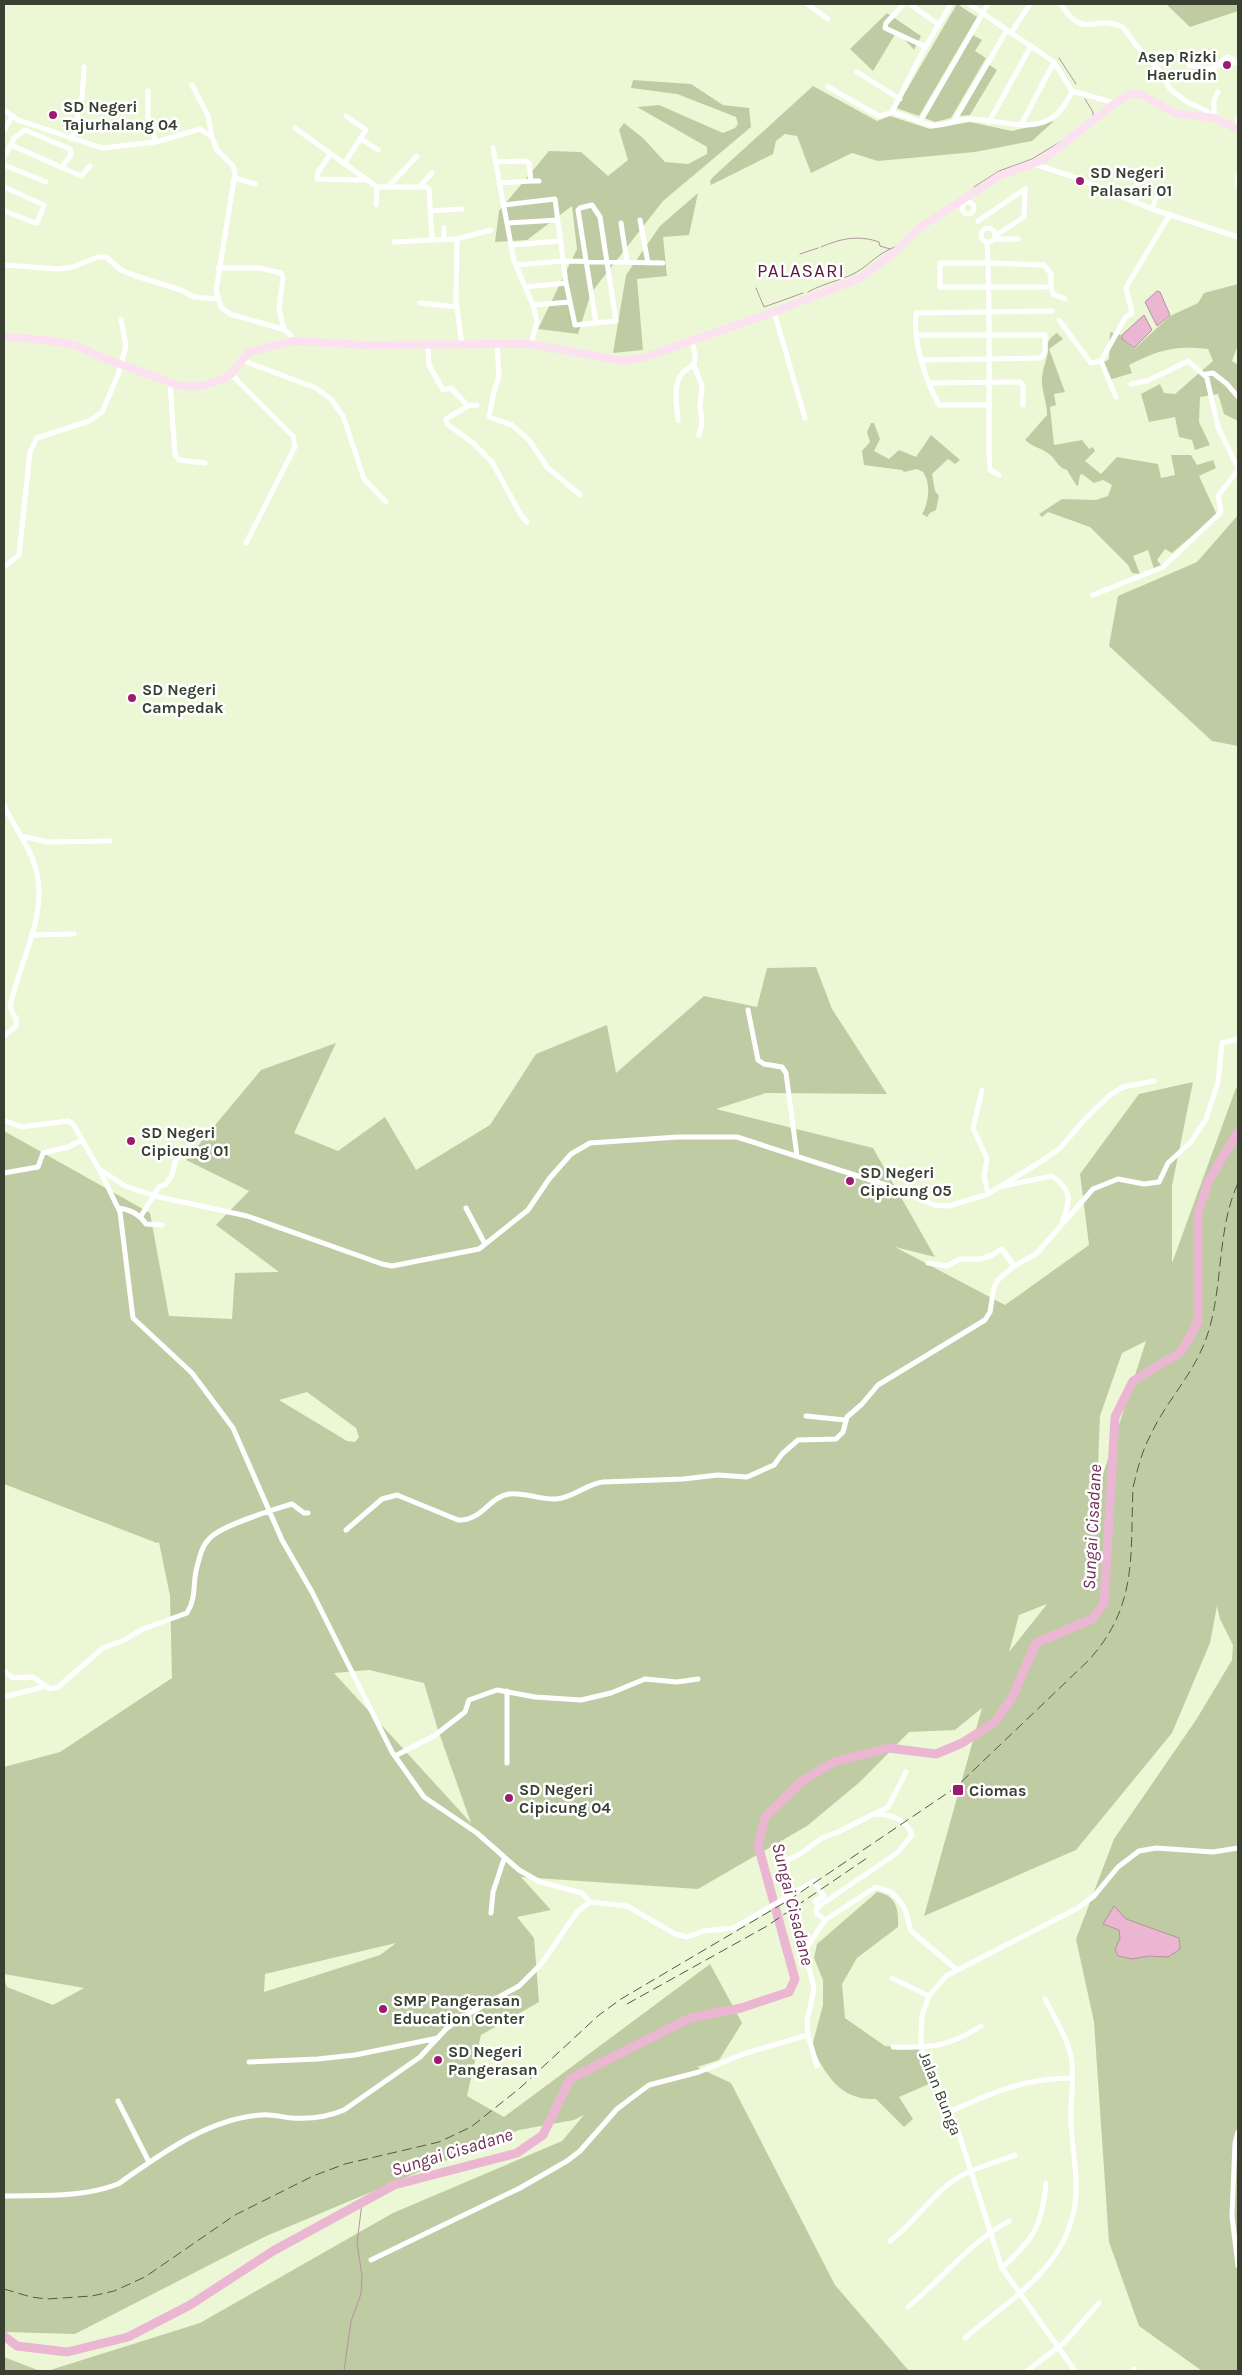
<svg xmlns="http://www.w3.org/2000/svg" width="1242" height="2375" font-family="Karla,sans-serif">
  <rect width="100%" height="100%" fill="#ecf8d5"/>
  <path fill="#bfcca3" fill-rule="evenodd" d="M957,4L977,17L919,116L896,108Z
    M1166,4H1238V11L1190,27Z
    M887,13L921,36L914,50L897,31L873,71L850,49Z
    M973,35L982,40L975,51L986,58L951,118L935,122L924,118Z
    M988,64L997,70L970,115L958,116Z
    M633,80L691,84L723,105L749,108L751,127L663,201L591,293L578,334L538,329L577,249L572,206L527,240L495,242L499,211L549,151L581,152L608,176L628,160L619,130L624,123L643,138L665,162L688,164L707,154V147L637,107L659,105L723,133L735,128L738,124L736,117L677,94L631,88Z
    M813,86L877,121L890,116L930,129L970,122L1012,131L1054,121L1032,141L975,152L878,161L852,153L811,173L797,136L785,134L776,141L773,154L711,185L710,181L713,177Z
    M698,193L689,235L663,237L667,276L637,279L643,350L613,353L626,275L660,226Z
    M1238,284V345L1232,361L1238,365V421L1224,414L1218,394L1200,397L1199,422L1210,445L1195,450L1192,440L1179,437L1175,417L1149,422L1141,394L1160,384L1164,393L1175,394L1213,361L1208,349C1175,345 1158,350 1129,365L1132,373L1109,380L1100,365L1109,359L1110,332L1121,335L1122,339L1134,349L1170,316L1198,303L1204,293Z
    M1057,333L1063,339L1049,349L1065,392L1054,394L1056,405L1050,407L1054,445L1082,440L1089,449L1093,447L1095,451L1085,461L1101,474L1117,457L1158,464L1161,478L1175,475L1171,455H1191L1197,465L1213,460L1216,468L1199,476L1217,515L1172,553L1165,549L1157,560L1162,566L1154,569L1148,550L1133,556L1140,574L1132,573L1128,565L1090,527L1048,512L1042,517L1039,514L1062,499L1096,500L1108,496L1112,485L1103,480L1094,483L1082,474L1080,475L1078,486L1076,485L1067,470C1058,468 1056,459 1049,454C1042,448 1032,447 1025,440L1047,415C1047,404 1043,394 1042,384C1041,373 1045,365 1047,356C1050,343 1043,343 1057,333Z
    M871,423H874L880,439L874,451L889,459L899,450L916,457L931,435L960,460L955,464L948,459L932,474L935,491L939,496L936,510L930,513L927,517L922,514C929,503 931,483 923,472L917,469L904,472L902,470L864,465L862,451L870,442L867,432Z
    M1238,515V746L1212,741L1109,646L1118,596L1197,562Z
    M816,967L832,1009L887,1094L766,1093L716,1109L873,1148L935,1257L895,1247L1005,1305L1089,1245L1080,1174L1139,1094L1193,1082L1172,1186V1263L1236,1088L1238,1089V2371H1202L1139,2326L1109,2242L1094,2022L1076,1939L1114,1839L1196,1720L1232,1660L1233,1645L1220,1619L1217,1606L1210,1643L1172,1733L1076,1850L924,1916L982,1708L955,1730L909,1732L861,1781L807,1826L698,1889L521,1877L551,1910L517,1917L534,1938L539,2002L481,2035L467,2096L504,2117L710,1964L742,2023L719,2060L697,2067L731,2083L835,2285L909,2371H47L200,2323L393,2213L562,2141L584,2115L574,2120L519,2130L264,2237L75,2334L4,2332V1979L7,1987L53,2005L84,1988L4,1974V1767L60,1752L172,1678L170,1596L159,1542L157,1543L4,1484V1131L150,1213L169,1316L232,1319L235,1273L279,1272L216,1225L249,1191L186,1160L261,1070L336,1043L294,1133L338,1151L385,1117L416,1170L490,1125L536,1054L607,1025L616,1073L704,996L757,1007L767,968ZM1146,1341L1097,1493L1100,1416L1122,1353ZM307,1392L356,1428L359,1437L355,1442L347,1441L279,1400ZM1047,1604L1009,1652L1019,1615ZM369,1670L424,1683L438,1730L471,1823L334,1673ZM396,1943L380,1955L264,1992L265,1974Z
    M877,1892C896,1895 899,1909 898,1927L857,1958L842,1984L845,2018L885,2046L921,2048L936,2081L899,2097L913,2119L904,2127L876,2099C841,2101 825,2075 812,2046L823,2005V1980L814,1958L817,1944Z
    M4,2357L40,2371H4Z"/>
  <path fill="#ebb6d2" stroke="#b692a2" d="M1157,291L1160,292L1170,315L1157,326L1145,302Z
    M1144,315L1152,330L1134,348L1122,339V335Z
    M1114,1906L1126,1919L1179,1938L1180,1949L1168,1957L1149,1956L1132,1959L1118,1956L1115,1950L1120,1938L1119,1930L1103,1924Z"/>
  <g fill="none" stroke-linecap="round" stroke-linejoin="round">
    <path stroke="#b692a2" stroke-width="1" d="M1059,58L1076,84
      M1085,99L1093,112V116
      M974,187L999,171L1032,159L1060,142
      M821,247C840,239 856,235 876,241L879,242L880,246L890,249
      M800,254L818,248
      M756,288L764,307L803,293
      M808,292C825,282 847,280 863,268C872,261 883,251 895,247
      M344,2371L351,2321L361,2294L362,2276L357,2243L362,2203"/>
    <path stroke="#ebb6d2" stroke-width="9" d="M4,2336L17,2346L67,2352L128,2337L190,2305L273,2251L394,2185L517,2153L543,2135L570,2079L690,2018L741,2008L789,1992L795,1979L758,1845L765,1817L802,1781L834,1762L889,1748L936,1754L962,1743L995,1722L1012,1698L1036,1643L1092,1619L1104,1604L1115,1417L1133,1381L1181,1352L1198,1322V1213L1209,1180L1238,1132"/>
    <path stroke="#fff" stroke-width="5" d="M807,4L828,19
      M904,4L886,23L885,28L926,47
      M910,4L939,25
      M969,4L1054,62L1072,91L1115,103
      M1061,4C1084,42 1095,13 1123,27L1136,45L1159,70L1170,89L1187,102L1207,111L1211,118
      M1011,33L1030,4
      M1189,65C1199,68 1210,72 1219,65C1223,61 1223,58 1229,57L1236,63L1238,62
      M857,72L900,99
      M192,85L208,116L212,137
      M828,87L879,116C884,115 890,112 894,113C907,115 918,123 931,125C945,127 958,118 972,119C1014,121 1050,142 1072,91
      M148,91V118L156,142
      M4,110L18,120L102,148L156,142L200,129L212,137L217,150L233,166L235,173L216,291L221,307L230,314L282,329L289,333L293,341
      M892,112L923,51L951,4
      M1214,118V100L1218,92
      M954,121L1007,30
      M920,122L988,4
      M989,122L1031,46
      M1021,125L1054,62
      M295,128L377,187H426L429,189L432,240L457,239L456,301L462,344
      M1236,128L1238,119
      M4,130L12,117
      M360,138L378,150
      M72,139L82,98L84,67
      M11,145L81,176L90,166
      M493,148L514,261L533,305L537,322L531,344
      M330,155L318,172L317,179L365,180
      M4,157L15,137L25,130L70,149L71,155L62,167
      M495,162L525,161L529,163L531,181L499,183
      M344,164L366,130L346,116
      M1034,164L1074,177L1152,209L1238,237
      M4,165L46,182
      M1238,176L1237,179L1238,185
      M235,178L255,184
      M531,181H539
      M389,186L417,156
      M1136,186V203
      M4,187L44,205L37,223H35L5,211
      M419,187L432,173
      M962 208a6 6 0 1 1 12 0a6 6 0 1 1-12 0Z
      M376,205L377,187
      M504,205L555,199L566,283L575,325L616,321L600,217L592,205L580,208L578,210L596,323
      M1152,209L1156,198
      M430,211L462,209
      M640,220L648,263
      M978,221L1025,189L1024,217L996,235
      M507,223L558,220
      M621,223L627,262
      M981 235a7 7 0 1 1 14 0a7 7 0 1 1-14 0Z
      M444,228V239
      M457,239L491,230
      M995,239H1018
      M394,242L432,240
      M987,243L988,263L1044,265L1051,274V287L1053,294L1065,299
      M511,245L560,241
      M4,265L59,269L73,267L98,257H106L121,270L133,275L181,290L194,297L217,299
      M516,265L563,261L663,263
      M218,268H259L281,273L283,278L279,309L284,330
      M525,287L566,283
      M420,303L457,307
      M533,305L570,302
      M774,312L805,418
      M1059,320L1091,363L1101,361
      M916,335H1045V352L1041,358L922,360
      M497,343L499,377L494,391L489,417L512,425L529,440L547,467L580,495
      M428,345L429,365L443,390L451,388L468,406L477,405
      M241,360L316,388L331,399L343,416L364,479L386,502
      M694,365L702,386L700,406L702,424L699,435
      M231,374L293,436L295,447L246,543
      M170,382L175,455L179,460L205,463
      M930,383L1020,382L1023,386V405
      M1131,384L1147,381L1188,361L1205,376
      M1116,397L1101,361L1125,318L1132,313L1126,288L1128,284L1170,214
      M1238,397L1227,384L1213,373L1206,374L1218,427L1238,468
      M990,405H939C925,379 913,343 916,313L1052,311
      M468,406L446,419L447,424L473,443L492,462L521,515L527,522
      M678,420C677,407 674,394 678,381C685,360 702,376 692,342
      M999,475L990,470L989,454C989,390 990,327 988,263H940V287H1046
      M4,567L19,555L30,452L37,438L89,421L102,412L118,375L126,346L121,319
      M1093,595L1163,567L1219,514L1221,511L1218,496L1238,470
      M4,805C13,826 29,844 35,866C50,912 19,962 10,1007L16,1019V1026L4,1036
      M21,836L47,842L110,841
      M31,935L74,934
      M748,1010L758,1060L764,1064L782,1067L786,1073L797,1156
      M982,1090L973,1128L987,1159L984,1176L988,1194
      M4,1120L21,1127L68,1121L73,1124L99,1169L125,1186L155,1196L247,1216L382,1264L392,1266L479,1249L528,1210L549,1179L571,1154L590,1143L678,1137H737L886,1185L934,1205L949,1206L988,1194L1045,1159L1060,1148L1086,1118L1110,1095L1123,1087L1154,1081
      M100,1171L120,1212L133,1318L192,1373L233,1428L282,1540L312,1592L392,1752L419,1790L424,1797L477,1833L519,1870L540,1882L582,1893L590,1902
      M4,1173L38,1167L43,1153L68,1147L82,1140
      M1004,1186L1052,1176C1073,1191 1070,1200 1063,1220
      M119,1208C131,1210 139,1214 146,1224L162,1225
      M466,1208L485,1244
      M141,1216L159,1187L166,1184L172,1175L175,1162L180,1155
      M928,1263L947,1266L960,1259H980L990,1256L1002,1249L1014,1266
      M806,1416L845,1420
      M346,1530L382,1499L397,1495L458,1520C482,1521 489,1497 509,1494C524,1492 541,1500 556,1499C573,1498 586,1484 603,1482L683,1479L718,1475L747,1477L774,1465L782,1454L798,1440L836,1439L843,1432L847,1417L862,1404L878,1385L985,1320L990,1312L994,1287L998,1280L1014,1266L1036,1254L1093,1189L1118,1179L1144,1184L1159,1182L1168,1163L1191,1142L1206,1119L1218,1082L1222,1043L1238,1039
      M4,1671L13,1678L33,1677L50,1689L58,1687L103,1648L124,1640L143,1629L187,1613C196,1599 193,1585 196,1571C199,1560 201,1547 209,1539C221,1525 273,1510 292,1504L304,1513H308
      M507,1691V1763
      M4,1697L46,1686
      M395,1756L434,1736L465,1712L469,1700L497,1690L535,1697L581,1700L611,1693L645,1679L677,1682L698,1679
      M794,1892L788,1881L787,1860L800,1854L822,1838L838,1832L888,1807L906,1772
      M491,1913L493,1892L504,1859
      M825,1920L817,1914L816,1909L819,1906L897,1853L912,1835C907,1820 891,1814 875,1814
      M892,1978L929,1996
      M808,2035L817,2066
      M893,2047C931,2048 948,2047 981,2026
      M249,2062L318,2059L355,2055L438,2038
      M118,2101L149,2162
      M949,2112C991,2093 1024,2078 1072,2078
      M1238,2132L1235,2143L1232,2216L1238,2266
      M4,2196C41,2195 82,2198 118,2184C161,2154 207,2119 261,2115C271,2114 282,2117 292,2118C309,2119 328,2117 344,2110L420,2057L446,2029L459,2019L519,1986L542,1963L577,1912L590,1902L627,1906L675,1934L687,1937L704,1931L734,1928L814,1881L824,1896L815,1901L819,1906
      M890,2241C913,2224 932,2195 954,2180C972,2168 995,2163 1015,2155
      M371,2260L520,2188L567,2161L580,2151L617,2109L649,2085L699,2072L746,2053L808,2035L807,2021L814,1989L805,1950L825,1920L876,1887L891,1892L898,1899L905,1909L911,1931L956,1969
      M1002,2268C1033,2238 1042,2228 1046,2183
      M908,2307C942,2279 970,2242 1009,2221
      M965,2338C1015,2295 1073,2264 1076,2192C1077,2169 1072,2146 1071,2123C1070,2103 1074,2082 1072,2062C1069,2040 1055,2019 1045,1999
      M1027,2371L1065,2342L1099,2303
      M1075,2371L1002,2268L960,2137L921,2048V2033L922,2015L929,1996L946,1976L1078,1908L1094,1896L1118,1867L1139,1851L1156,1848L1213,1852L1238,1848
      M1133,2371L1134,2369"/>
    <path stroke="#fce2f1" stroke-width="8" d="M4,337L46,340L75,345L101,357L177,385L191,387L205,385L223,379L231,374L249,352L293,341L364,345L530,344L624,361L642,358L774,312L860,278L895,252L919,228L950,208L999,176L1043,160L1115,103L1131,94H1140L1175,113L1214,118L1238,129"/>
    <path stroke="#525847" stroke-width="1" stroke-dasharray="10 5" stroke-linecap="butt" d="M627,2004L767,1926L870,1856
      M4,2289L31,2297L47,2299L92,2296L114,2291L145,2277L235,2215L313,2176L345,2164L439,2142L471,2127L520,2088L599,2015L621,1999L789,1900L955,1788L1089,1660C1138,1605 1130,1557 1133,1488C1137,1470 1142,1451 1151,1434C1167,1400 1193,1375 1206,1339C1224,1289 1216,1231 1238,1183"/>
  </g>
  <g fill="#9b1b70" stroke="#fff" stroke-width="2">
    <circle cx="1227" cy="65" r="5"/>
    <circle cx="53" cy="115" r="5"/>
    <circle cx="1080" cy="181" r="5"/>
    <circle cx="132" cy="698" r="5"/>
    <circle cx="131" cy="1141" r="5"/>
    <circle cx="850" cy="1181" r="5"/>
    <rect x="952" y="1784" width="12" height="12" rx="2.5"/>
    <circle cx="509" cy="1798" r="5"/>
    <circle cx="383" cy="2009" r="5"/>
    <circle cx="438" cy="2060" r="5"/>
  </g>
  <g text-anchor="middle" stroke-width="5" stroke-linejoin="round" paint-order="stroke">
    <g font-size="16" font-weight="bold" fill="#3a3f31" stroke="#fff" text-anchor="start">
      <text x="1217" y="62" text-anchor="end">Asep Rizki<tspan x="1217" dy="18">Haerudin</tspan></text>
      <text x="63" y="112">SD Negeri<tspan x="63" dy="18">Tajurhalang 04</tspan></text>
      <text x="1090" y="178">SD Negeri<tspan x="1090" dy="18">Palasari 01</tspan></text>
      <text x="142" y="695">SD Negeri<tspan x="142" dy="18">Campedak</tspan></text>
      <text x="141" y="1138">SD Negeri<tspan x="141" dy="18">Cipicung 01</tspan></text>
      <text x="860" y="1178">SD Negeri<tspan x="860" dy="18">Cipicung 05</tspan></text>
      <text x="519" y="1795">SD Negeri<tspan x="519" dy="18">Cipicung 04</tspan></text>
      <text x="969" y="1796">Ciomas</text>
      <text x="393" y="2006">SMP Pangerasan<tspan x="393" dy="18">Education Center</tspan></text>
      <text x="448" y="2057">SD Negeri<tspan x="448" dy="18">Pangerasan</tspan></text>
    </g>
    <g font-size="16" fill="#3a3f31" stroke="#fff">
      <text transform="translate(941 2093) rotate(68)" y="6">Jalan Bunga</text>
    </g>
    <g font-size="18" font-style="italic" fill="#6f3055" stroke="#fff">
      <text transform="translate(1092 1527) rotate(-87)" y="6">Sungai Cisadane</text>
      <text transform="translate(793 1904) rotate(76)" y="6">Sungai Cisadane</text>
      <text transform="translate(452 2152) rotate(-17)" y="6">Sungai Cisadane</text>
    </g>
    <g font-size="19" letter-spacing="1" fill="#591c42" stroke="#fff">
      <text x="801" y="277">PALASARI</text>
    </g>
  </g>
  <rect width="1242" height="2375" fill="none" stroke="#3a3f31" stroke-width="10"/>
</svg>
